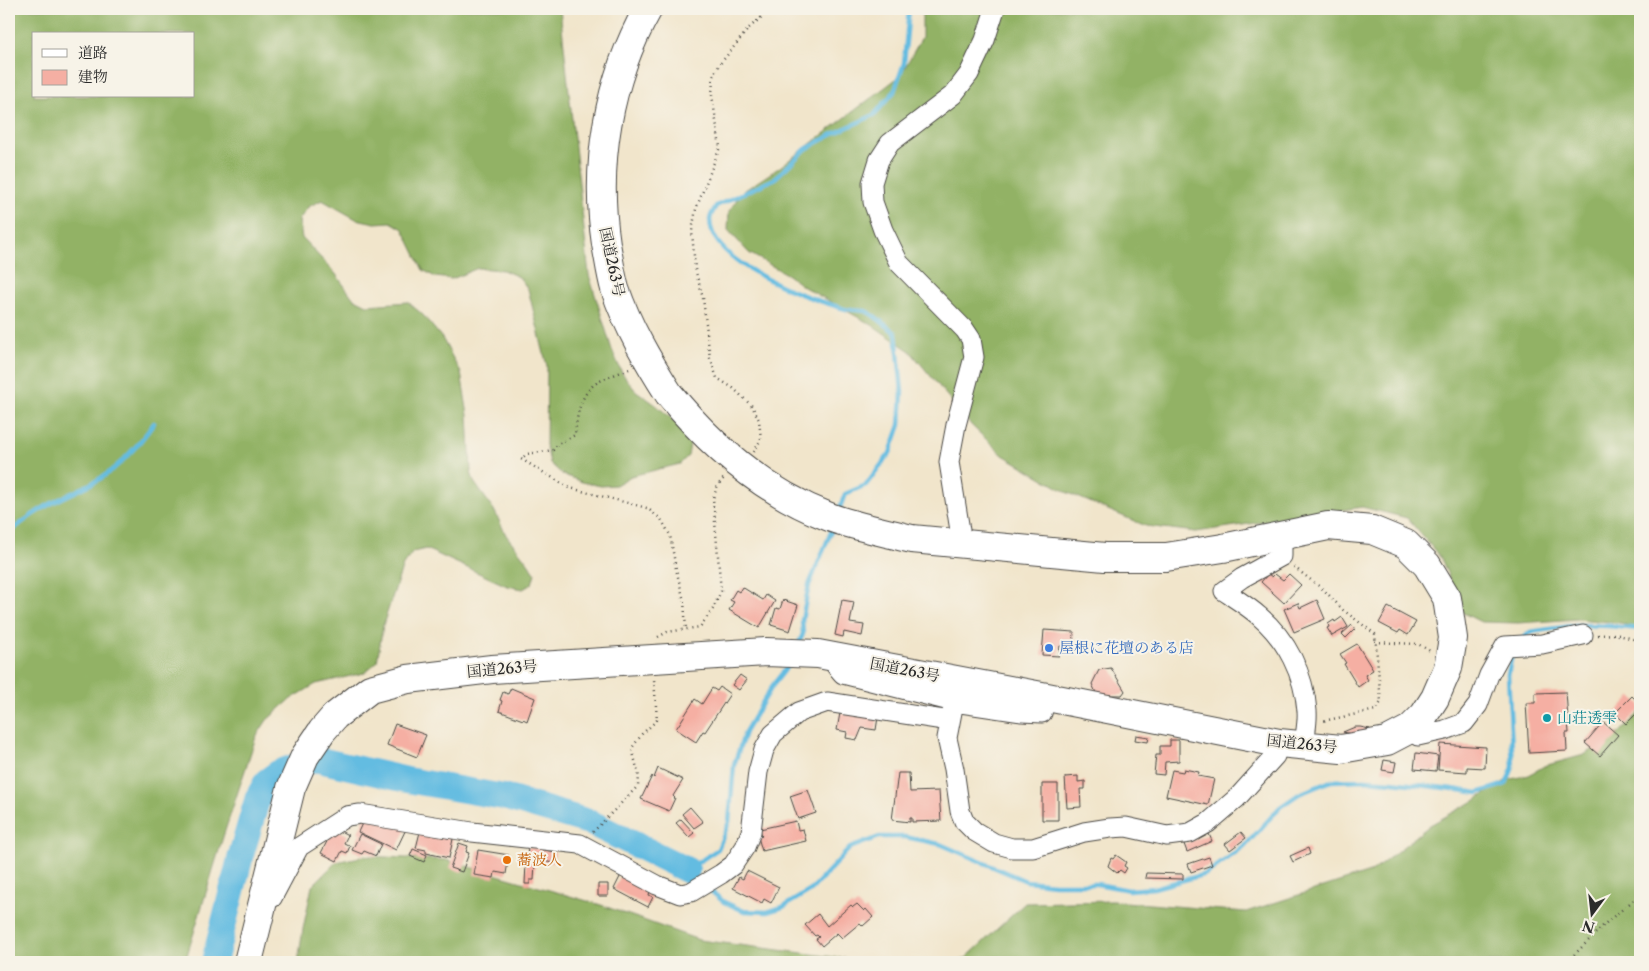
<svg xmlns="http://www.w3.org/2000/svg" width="1649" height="971" font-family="'Libre Caslon Text','Noto Serif JP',serif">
  <rect width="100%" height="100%" fill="#f7f3e8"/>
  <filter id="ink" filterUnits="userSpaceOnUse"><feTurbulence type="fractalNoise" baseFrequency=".02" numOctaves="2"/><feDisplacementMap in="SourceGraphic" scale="10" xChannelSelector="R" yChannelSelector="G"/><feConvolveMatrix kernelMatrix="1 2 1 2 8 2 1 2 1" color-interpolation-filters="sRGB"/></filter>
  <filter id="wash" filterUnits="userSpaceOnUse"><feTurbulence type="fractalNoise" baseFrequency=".0096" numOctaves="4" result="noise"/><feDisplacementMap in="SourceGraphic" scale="20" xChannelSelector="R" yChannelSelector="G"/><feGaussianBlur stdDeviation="1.12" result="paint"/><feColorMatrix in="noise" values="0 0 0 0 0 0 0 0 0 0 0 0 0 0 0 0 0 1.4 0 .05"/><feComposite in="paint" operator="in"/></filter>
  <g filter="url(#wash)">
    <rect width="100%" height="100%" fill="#f1e5cb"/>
    <path fill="#92b265" stroke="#5e6e48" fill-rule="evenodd" d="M9,9H560L589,275L612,350L622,373L635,390L656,405L678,424L690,444L688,456L680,464L631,476L616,485L601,486L582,482L562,474L550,463L546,445L547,366L528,289L519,277L503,270L478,268L452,279L435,277L423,270L403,229L391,222L375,223L356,219L322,200L308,207L299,220L302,238L335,273L353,298L367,305L408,302L423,315L442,338L461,373L468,415L471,472L474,482L494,510L506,535L526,560L535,573L532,584L523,589L507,586L426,549L413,552L403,565L383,625L377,662L364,673L316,684L291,699L267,720L256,737L223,837L185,962H9ZM34,34H194V96H34Z
      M922,9H1640V631L1621,623L1578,619L1518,623L1481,622L1463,613L1441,558L1407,518L1362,507L1196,532L1146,526L1066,492L1003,455L972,426L910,351L872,325L804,287L788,275L749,253L728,230L729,211L742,192L780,167L900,76L922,37Z
      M1640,712V962H957L966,958L1025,903L1113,901L1246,912L1373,871L1430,825L1474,801L1507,780L1529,775L1544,766L1584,755L1618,734Z
      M365,856L446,860L601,905L699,940L875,962H298L303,929L312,886L336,862Z"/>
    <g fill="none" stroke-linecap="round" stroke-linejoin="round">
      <path stroke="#64bce1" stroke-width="4.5" d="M839,510L845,494L866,485L890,453L900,425L902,392L896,333C888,328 873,313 865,311C857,309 849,311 842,308C807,298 710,264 710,220C710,215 714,210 716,206L774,179L806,149L833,134L874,115L894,92L904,63L909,9
        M9,533C23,521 40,509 56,501C71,493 87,487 101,478C121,465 140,443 154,423
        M1523,639L1530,632L1578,625L1609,626L1640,629
        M798,645L803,634L802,620L809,585L833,527
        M700,882L687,870L718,849L729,822L734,765L745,732L773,685L784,671L789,663
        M706,887L724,902L744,911L767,912L783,907L811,890L850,848L879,837H905L940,844L1026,881L1054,884H1097L1129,890L1154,888L1206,874L1246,845L1280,807L1299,794L1331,781L1365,780L1392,782L1453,789L1478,793L1506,784L1513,767L1508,674L1513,651"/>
      <path stroke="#64bce1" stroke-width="26" d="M214,962L241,855L258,797L267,781L278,773L315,759L407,780L504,797L589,822L687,870"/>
    </g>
    <g id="blocks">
      <path fill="#f5afa3" d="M1268,574L1272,577L1275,574L1283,580L1289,574L1301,585L1284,603L1261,582Z
        M742,587L763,600L766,595L775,601L759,628L729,610L734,602L730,600L736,590L739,592Z
        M783,600L798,605L790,631L771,625L776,608L780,609Z
        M842,600L854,602L850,623L864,625L862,636L844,632L843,637L835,635Z
        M1317,600L1325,619L1294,632L1284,609L1298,603L1300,608Z
        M1388,607L1416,622L1408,635L1400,630L1398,633L1379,623Z
        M1342,617L1348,627L1332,636L1327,628L1329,627L1328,624L1334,620L1335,622Z
        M1352,625L1355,629L1346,638L1342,634Z
        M1044,630L1074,632L1073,647L1060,646L1059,656L1042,655Z
        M1357,644L1373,670L1365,675L1368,680L1358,687L1344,664L1346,663L1340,654Z
        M1111,668L1125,691L1122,695H1097L1092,684L1099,670Z
        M740,675L747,680L739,690L732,685Z
        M720,687L730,694L705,732L703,731L696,742L676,729L695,699L702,704L712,688L717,691Z
        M511,688L535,698L527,721L523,719V720L499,711L502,701L500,700L503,692L508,694Z
        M1566,692L1569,733H1566L1567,751L1529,753L1526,703H1535V693Z
        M1632,696L1640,704V710L1626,724L1615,713Z
        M840,713L878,717L876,730L862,728L857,740L846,738L847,732L837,730Z
        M1603,722L1618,735L1600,756L1585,743Z
        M395,724L426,735L417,757L387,745Z
        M1355,727H1360L1370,729L1362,732L1352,734L1343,732Z
        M1136,735L1149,737L1148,742L1135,740Z
        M1170,740H1179V761L1165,762L1164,775L1154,774L1156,755H1160V746H1170Z
        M1440,744L1486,747L1485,768L1467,767V772L1438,770Z
        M1416,753L1438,756L1436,771L1414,769Z
        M1384,760L1396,762L1394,772L1382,770Z
        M658,768L683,780L673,796L675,798L669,811L641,799L652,776L654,778Z
        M1184,769L1199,772L1198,776L1214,779L1208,805L1166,796L1172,770L1183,772Z
        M898,773H909L910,792L939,791L941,821L912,822V818H910V822L892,820Z
        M1078,776V782L1085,781V789H1080L1081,807L1067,808L1065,777Z
        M1042,784H1058V820H1042Z
        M808,790L816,813L798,819L790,796Z
        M690,807L703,822L694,828L682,814Z
        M367,813L407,827L396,850L358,832Z
        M681,819L694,833L689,837L676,823Z
        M796,821L798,830L803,829L806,841L762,851L758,837L762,836L760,829Z
        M334,828L348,835L344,843L350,846L347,853L342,851L337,861L321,853Z
        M420,832L453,839L449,858L426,853V850L416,848Z
        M1241,832L1246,838L1230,850L1225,844Z
        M360,834L381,844L376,856L364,851L362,854L352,850Z
        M1209,834L1212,841L1187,852L1184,844Z
        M459,843L468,846L466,852L469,853L462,872L450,868Z
        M528,847L555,852L553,863L543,861L542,864L536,863L537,860L527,858Z
        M1308,848L1310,854L1293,862L1290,856Z
        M413,849L427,855L424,862L410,856Z
        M478,850L509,855L506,874L495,872L494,878L474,875Z
        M1116,855L1126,862L1124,866L1127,868L1124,873L1120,870L1117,873L1108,866L1111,858L1113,859Z
        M1209,857L1212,865L1191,872L1188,864Z
        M526,862H535L534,880H530V884H525Z
        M747,871L779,887L771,903L764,899L762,903L733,888L739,877L743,879Z
        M1146,873L1183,874V879L1145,878Z
        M621,875L650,891L649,895L653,897L648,907L614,889Z
        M598,884H608V896H598Z
        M857,904L864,911L866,909L873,917L863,926L860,923L842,938L837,933L822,946L816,939L819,937L817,935L815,936L805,925L818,914L827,926L851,905L853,907Z"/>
    </g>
  </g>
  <g filter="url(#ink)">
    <use href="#blocks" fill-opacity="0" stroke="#494743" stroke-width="1"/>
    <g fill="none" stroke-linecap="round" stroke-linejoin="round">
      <defs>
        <path id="minor" d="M1278,536L1282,548V556L1242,578L1224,591C1236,599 1249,607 1259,616C1287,640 1304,674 1307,711C1308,722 1305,734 1304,745
          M962,543L949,462L956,425L974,357L971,339L965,330L899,263L883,230L873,202L872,183L879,160L890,143L953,95L969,74L985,40L995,9
          M837,657L836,666L843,674L954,702
          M1047,697L1042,713L1022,712L954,702L947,738L954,769L960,811L964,821L974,831L994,843L1012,848H1033L1084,832L1110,828L1126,827L1167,836L1190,833L1208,823L1237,798L1275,756L1279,743
          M1410,729L1418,736L1445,730L1464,723L1478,705L1489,675L1505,646L1542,644L1583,635
          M272,898L299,847L347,816L360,814L472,832L580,844L657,885L680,894L691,892L721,874L733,865L745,847L751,832L758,772L764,750L773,734L799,712L827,702L950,721"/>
        <path id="highway" d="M648,9C608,80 594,164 606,244C609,259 611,275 615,289C628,327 648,361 669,394
          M248,962L291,788L305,756L322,731L335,716L370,689L408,679L492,669L766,652L818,654L1047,697L1279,743L1341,749L1387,741L1410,729L1424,715L1435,698L1448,668L1453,638L1447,598L1427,565L1406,544L1372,530L1328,526L1223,548L1166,557H1105L912,539"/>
      </defs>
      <use href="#minor" stroke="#494743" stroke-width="21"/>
      <use href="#highway" stroke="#494743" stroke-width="30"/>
      <path stroke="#494743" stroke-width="2.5" stroke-dasharray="1 4" stroke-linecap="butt" d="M629,369C620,373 609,376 600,381C580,391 577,415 575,435L558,444L553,450L527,454L521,459L570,488L647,508L661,519L670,535L676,569L684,601L686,629
        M754,452L761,439L759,420L752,406L733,388L717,378L710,358L703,298L695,269L692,231L696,209L720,147L712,95L713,76L720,64L749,28L771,9
        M1294,567L1324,590L1343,610L1375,634L1381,702L1376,710L1323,721
        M1598,635L1615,634L1640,641
        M658,637L667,632L700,627L713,609L721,591L713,498L718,485L724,478
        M1375,642L1418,644L1430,651
        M593,832L638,786L639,777L632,748L642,734L657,720L654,679
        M1567,962L1608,921L1640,895"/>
      <use href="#minor" stroke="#fff" stroke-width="19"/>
      <use href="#highway" stroke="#fff" stroke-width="28"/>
      <defs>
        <path id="highway-bridge" d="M669,394C712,447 763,491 827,516C852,526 885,532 912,539"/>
      </defs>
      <use href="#highway-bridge" stroke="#494743" stroke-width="30" stroke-linecap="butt"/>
      <use href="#highway-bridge" stroke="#fff" stroke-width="28"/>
    </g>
  </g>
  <circle fill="#3f7fe0" stroke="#f7f3e8" stroke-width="2" cx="1049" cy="648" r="5"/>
  <circle fill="#0f9aa8" stroke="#f7f3e8" stroke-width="2" cx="1547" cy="718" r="5"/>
  <circle fill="#e8710a" stroke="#f7f3e8" stroke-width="2" cx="507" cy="860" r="5"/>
  <g text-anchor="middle" stroke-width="4" stroke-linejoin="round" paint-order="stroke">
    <g font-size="15" fill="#2b2b2b" stroke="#f7f3e8">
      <text transform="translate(612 262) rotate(78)" y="5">国道263号</text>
      <text transform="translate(502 669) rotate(-5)" y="5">国道263号</text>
      <text transform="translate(905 670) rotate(11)" y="5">国道263号</text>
      <text transform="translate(1302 744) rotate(6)" y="5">国道263号</text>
    </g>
    <g font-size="15" fill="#366cbe" stroke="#f7f3e8" text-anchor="start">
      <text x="1059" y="653">屋根に花壇のある店</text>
    </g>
    <g font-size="15" fill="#0d838f" stroke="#f7f3e8" text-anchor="start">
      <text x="1557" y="723">山荘透雫</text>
    </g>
    <g font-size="15" fill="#c56008" stroke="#f7f3e8" text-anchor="start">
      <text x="517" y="865">蕎波人</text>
    </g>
  </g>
  <rect width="1649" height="971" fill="none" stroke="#f7f3e8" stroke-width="30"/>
  <rect x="32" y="32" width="162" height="65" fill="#f7f3e8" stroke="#a5a39c"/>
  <rect x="42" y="49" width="25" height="8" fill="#ffffff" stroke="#a5a39c"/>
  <text x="78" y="58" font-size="15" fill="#2b2b2b">道路</text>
  <rect x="42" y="70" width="25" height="15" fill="#f5afa3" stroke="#a5a39c"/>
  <text x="78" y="82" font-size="15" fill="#2b2b2b">建物</text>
  <g transform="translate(1592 914) rotate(195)" stroke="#f7f3e8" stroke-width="4" paint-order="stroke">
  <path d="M0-4L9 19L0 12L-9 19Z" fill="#2b2b2b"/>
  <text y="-8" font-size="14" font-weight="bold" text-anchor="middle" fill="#2b2b2b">N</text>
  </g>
</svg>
